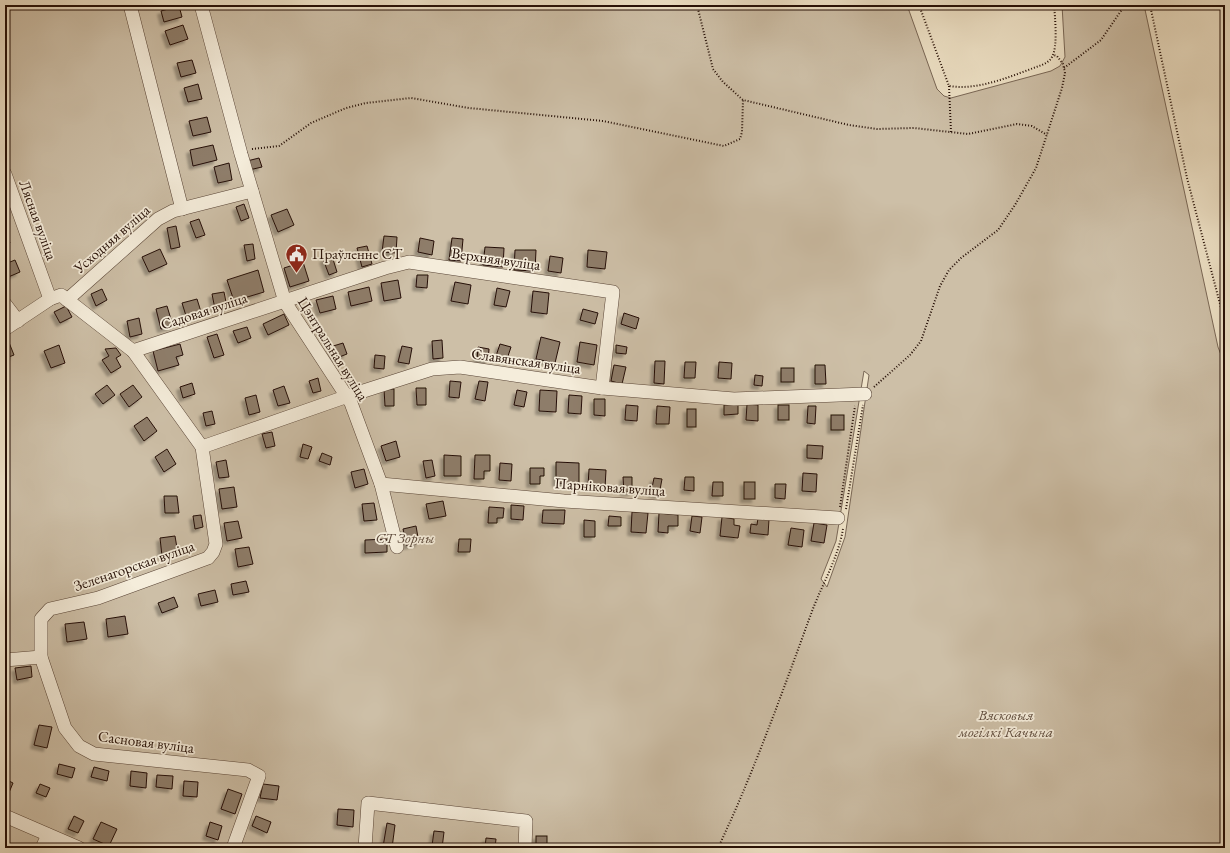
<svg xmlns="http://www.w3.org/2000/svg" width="1230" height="853" font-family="'EB Garamond',serif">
	<defs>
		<filter id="shadow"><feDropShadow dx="-3.5" dy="3.5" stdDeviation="1" flood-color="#0004"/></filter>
	</defs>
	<rect width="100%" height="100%" fill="#efe3c8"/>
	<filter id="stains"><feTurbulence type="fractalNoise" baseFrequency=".005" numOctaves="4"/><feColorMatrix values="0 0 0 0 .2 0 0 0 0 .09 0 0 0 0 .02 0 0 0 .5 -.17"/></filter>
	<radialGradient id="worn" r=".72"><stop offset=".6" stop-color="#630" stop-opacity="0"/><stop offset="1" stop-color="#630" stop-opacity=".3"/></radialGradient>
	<!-- green -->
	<path fill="#cdbfa7" stroke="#796756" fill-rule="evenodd" d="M5,5H907L937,89L944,96L951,98L1051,71L1060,66L1065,57L1062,5H1144L1218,347L1225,365V848H5ZM864,371L869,375L845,537L827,587L821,579L836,541Z"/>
	<!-- building -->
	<g fill="#8e7d6b" stroke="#250f06" filter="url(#shadow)">
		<path d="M179,6L182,17L164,22L161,11Z"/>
		<path d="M183,25L188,39L170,45L165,31Z"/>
		<path d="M192,60L196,73L181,77L177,63Z"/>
		<path d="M198,84L202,99L188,102L184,88Z"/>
		<path d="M207,117L211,132L193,136L189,121Z"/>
		<path d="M213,145L217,160L193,166L190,150Z"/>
		<path d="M259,158L262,167L249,170L247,161Z"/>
		<path d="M229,163L232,180L218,183L214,167Z"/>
		<path d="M244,204L249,218L241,221L236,207Z"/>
		<path d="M287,209L294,225L278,232L271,215Z"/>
		<path d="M199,219L205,235L196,238L190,222Z"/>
		<path d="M176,226L180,247L171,249L167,228Z"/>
		<path d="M5,233L10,243L5,245Z"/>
		<path d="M384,236L397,237L396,253L382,252Z"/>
		<path d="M420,238L434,241L432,255L418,252Z"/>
		<path d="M452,238L463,239L461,261L449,260Z"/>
		<path d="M253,244L255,259L247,261L244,245Z"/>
		<path d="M367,246L372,264L362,267L357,248Z"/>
		<path d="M485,247L504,248L503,267L483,265Z"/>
		<path d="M160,249L167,264L149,272L142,257Z"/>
		<path d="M515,250H536L535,271L514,270Z"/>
		<path d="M588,250L607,252L605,269L587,267Z"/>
		<path d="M332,256L337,272L329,275L323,259Z"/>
		<path d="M550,256L563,258L561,273L548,271Z"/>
		<path d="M15,260L20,272L6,278L5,264Z"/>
		<path d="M303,262L309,281L290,287L284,268Z"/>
		<path d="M258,270L264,292L234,301L227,280Z"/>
		<path d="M417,275H428L427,288L416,287Z"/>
		<path d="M398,280L401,298L384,301L381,283Z"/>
		<path d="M455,282L471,285L468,304L451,301Z"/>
		<path d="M369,287L372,301L351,306L348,292Z"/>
		<path d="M497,288L510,291L506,307L494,305Z"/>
		<path d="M102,289L107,300L96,306L91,294Z"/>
		<path d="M533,291L549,293L547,314L531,312Z"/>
		<path d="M224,292L227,307L215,309L212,294Z"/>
		<path d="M333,296L336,309L320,313L316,300Z"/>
		<path d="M197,299L202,315L187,319L182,303Z"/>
		<path d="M66,306L72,317L60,323L54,312Z"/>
		<path d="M167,306L173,326L161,329L156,309Z"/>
		<path d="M583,309L598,313L595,324L580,320Z"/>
		<path d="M624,313L639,318L636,329L621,324Z"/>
		<path d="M284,314L289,325L268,335L263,324Z"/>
		<path d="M139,318L142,334L130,337L127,321Z"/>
		<path d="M247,327L251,338L238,343L233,331Z"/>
		<path d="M217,334L224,355L214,358L207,337Z"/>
		<path d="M541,337L560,342L555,363L536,359Z"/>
		<path d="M8,340L14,355L6,358L5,341Z"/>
		<path d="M442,340L443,358L433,359L432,341Z"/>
		<path d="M580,342L597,345L594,365L577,362Z"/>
		<path d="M343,343L347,354L334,359L330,347Z"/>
		<path d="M180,344L183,355L176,357L179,365L158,371L153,351Z"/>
		<path d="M500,344L511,347L507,359L496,356Z"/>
		<path d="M59,345L65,363L51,368L44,351Z"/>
		<path d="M616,345L627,347L626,354L616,353Z"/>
		<path d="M402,346L412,348L409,364L398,362Z"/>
		<path d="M478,347L489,349L488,361L477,360Z"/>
		<path d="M116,348L121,355L116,358L121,367L111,373L102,360L109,356L105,349Z"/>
		<path d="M375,355L385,356L384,369L374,368Z"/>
		<path d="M655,361H665L664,384L654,383Z"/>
		<path d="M685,362H696L695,378H684Z"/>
		<path d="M719,362L732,363L731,379L718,378Z"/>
		<path d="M614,365L626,367L622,384L611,381Z"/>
		<path d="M815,365H825L826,384H815Z"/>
		<rect x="781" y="368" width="13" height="14"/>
		<path d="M755,375L763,376L762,386L754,385Z"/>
		<path d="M318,378L321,391L313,393L309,381Z"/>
		<path d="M450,381L461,382L459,398L449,397Z"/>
		<path d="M479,381L488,382L485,401L475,399Z"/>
		<path d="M192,383L195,394L183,398L180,387Z"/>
		<path d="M107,385L115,395L103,404L95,394Z"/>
		<path d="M133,385L142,397L129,407L120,394Z"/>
		<path d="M284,386L290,403L278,406L273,390Z"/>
		<path d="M416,388H426V405H417Z"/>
		<path d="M384,389H394V406H385Z"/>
		<path d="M517,390L527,392L524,407L514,405Z"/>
		<path d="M540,390L557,391L556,412L539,411Z"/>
		<path d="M256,395L260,412L249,415L245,398Z"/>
		<path d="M569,395L582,396L581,414L568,413Z"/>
		<path d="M594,399H605V416L594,415Z"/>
		<path d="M738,404V414L724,415V405Z"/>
		<path d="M747,404L758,405V421L746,420Z"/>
		<path d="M626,405L638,406L637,421L625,420Z"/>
		<rect x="778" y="405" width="11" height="15"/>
		<path d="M657,406L670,407L669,424H656Z"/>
		<path d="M808,406H816L815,424L807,423Z"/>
		<rect x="687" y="409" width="9" height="18"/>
		<path d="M212,411L215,424L206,426L203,413Z"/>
		<rect x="831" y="415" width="13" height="15"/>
		<path d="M147,417L157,431L144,441L134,426Z"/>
		<path d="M272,432L275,446L266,448L262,434Z"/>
		<path d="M396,441L400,457L386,461L381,446Z"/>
		<path d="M303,444L312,447L308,459L300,457Z"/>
		<path d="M807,445L823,446L822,459L807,458Z"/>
		<path d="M167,449L176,464L164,472L155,457Z"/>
		<path d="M322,453L332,457L330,465L319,461Z"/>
		<path d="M444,455L461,456V476H444Z"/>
		<path d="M475,455H490V471H484V479H474Z"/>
		<path d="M226,460L229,477L219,478L216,462Z"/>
		<path d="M432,460L435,476L426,478L423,461Z"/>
		<path d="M556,462L579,463V484L556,483Z"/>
		<path d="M500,463L512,464L511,481L499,480Z"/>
		<path d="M530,468H544V476H540V484H530Z"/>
		<path d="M364,469L368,484L355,488L351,472Z"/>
		<path d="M589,469L606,470L605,488L588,486Z"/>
		<path d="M803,473L817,474L816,492L802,491Z"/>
		<path d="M623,477H632V492H624Z"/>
		<path d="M685,477H694V491L684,490Z"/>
		<path d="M654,478L662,479L659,495L651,493Z"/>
		<path d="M713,482H723V496H712Z"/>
		<rect x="744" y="482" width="11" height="17"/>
		<path d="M775,484H786L785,499L775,498Z"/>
		<path d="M234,487L237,507L222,509L219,489Z"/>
		<path d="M164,496H177L179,513H165Z"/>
		<path d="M443,501L446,516L429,519L426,504Z"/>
		<path d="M374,503L377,520L364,521L362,504Z"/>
		<path d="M511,505L524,506L523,520L511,519Z"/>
		<path d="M489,507L504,508L503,518H497V523H488Z"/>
		<path d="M543,510H565L564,524L542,523Z"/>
		<path d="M632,512L648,513L646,533L631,532Z"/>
		<path d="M659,513L678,515V526H668V533L658,532Z"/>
		<path d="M201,515L203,527L195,529L193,516Z"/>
		<path d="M609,516L621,517V526H608Z"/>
		<path d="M692,516L702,517L700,533L690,531Z"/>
		<path d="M722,517L734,519V525L740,526L738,538L720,536Z"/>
		<path d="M758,518L769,519L768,535L750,533L751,524L757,525Z"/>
		<path d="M584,520L595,521V537H584Z"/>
		<path d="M238,521L242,538L227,541L224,523Z"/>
		<path d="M814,523L827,525L824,543L811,541Z"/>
		<path d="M416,526L419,543L407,546L403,529Z"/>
		<path d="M791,528L804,530L802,547L788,545Z"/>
		<path d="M175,536L178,554L162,556L160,538Z"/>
		<path d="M387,539V552L365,553V540Z"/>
		<path d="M459,539H471L470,552H458Z"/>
		<path d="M249,547L253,564L238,567L235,549Z"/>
		<path d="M246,581L249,592L233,595L231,584Z"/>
		<path d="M215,590L218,602L201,606L198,594Z"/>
		<path d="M174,597L178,607L162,613L158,603Z"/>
		<path d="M125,616L128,634L108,637L106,619Z"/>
		<path d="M84,622L87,639L67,642L65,624Z"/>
		<path d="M31,666L32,677L17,680L15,668Z"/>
		<path d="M39,725L52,727L47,748L34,745Z"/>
		<path d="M59,764L75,768L72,778L57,774Z"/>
		<path d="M94,767L109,771L107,781L91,777Z"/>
		<path d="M131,771L147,773L146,788L130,786Z"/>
		<path d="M157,775L173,776L172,789L156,787Z"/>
		<path d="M5,779L13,783L5,802Z"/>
		<path d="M184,781L198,782L197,797L183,796Z"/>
		<path d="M40,784L50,788L46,797L36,793Z"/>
		<path d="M263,784L279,786L277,800L260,798Z"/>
		<path d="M228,789L242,794L235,814L221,809Z"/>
		<path d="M338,809L354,810L353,827L337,825Z"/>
		<path d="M74,816L84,821L78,833L68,829Z"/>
		<path d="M256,816L271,822L267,833L252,826Z"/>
		<path d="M101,822L117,829L109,846L93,839Z"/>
		<path d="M210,822L222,826L218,840L206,836Z"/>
		<path d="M387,823L395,825L392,848L383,847Z"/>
		<path d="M434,831L444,832L442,848L432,846Z"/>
		<rect x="536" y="836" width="11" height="12"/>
		<path d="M486,838L496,839L495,848H485Z"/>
	</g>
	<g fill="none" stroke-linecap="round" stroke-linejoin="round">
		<defs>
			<g id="minor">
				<path d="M130,5L182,209"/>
				<path d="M201,5L241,154L285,302L351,403L381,484L397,547"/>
				<path d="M5,174L50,299"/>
				<path d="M67,300L158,219L173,211L252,191"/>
				<path d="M5,304L18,321"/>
				<path d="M5,329L50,299L61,295L133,351L202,447L216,544L213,552L208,558L98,598L50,609L41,619V657L65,728L79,746L94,754L248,770L259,776L233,848"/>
				<path d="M133,351L385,268L409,262L613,292L602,388"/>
				<path d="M202,447L348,396L432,369L460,367L602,388L734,399L865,394"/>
				<path d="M381,484L564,501L838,518"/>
				<path d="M5,660L41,657"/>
				<path d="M5,816L79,848"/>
				<path d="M42,848L48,835"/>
				<path d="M365,848L368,803L526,821L525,848"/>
			</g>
		</defs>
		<!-- minor casing -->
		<use href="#minor" stroke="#584436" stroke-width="14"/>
		<!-- path -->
		<g stroke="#250f06" stroke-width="2" stroke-dasharray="1 2" stroke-linecap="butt">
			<path d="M697,5L713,69L723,82L743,100L849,125L877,129L914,128L968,134L1017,124L1032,126L1047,135"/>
			<path d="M919,5L949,86C980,91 1013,75 1042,65C1046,63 1050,61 1052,57C1058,47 1055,17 1054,5"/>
			<path d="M1150,5L1187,178L1225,323"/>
			<path d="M1064,68L1101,40L1125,5"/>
			<path d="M949,86L951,132"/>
			<path d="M252,149L279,146L311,123L346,108L366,103L411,98L469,108L603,121L724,146L740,139L742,132L743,100"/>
			<path d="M874,387L910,355L921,341L940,286L949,270L961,258L998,230L1015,205L1036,168L1062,88L1065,73L1063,64L1057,56L1053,55"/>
			<path d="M840,507L855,406"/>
			<path d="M846,509L863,405"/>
			<path d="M718,848C754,772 782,693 811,614C821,586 838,559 843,529"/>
		</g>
		<!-- minor -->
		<use href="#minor" stroke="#f5eddb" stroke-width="13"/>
	</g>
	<!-- icons -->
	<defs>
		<symbol id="civic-pin" viewBox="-11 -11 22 30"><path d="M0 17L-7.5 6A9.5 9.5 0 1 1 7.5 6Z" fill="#8f2418" stroke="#f5eddb"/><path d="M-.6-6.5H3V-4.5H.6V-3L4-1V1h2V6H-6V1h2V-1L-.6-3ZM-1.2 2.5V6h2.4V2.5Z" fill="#fff"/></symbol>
	</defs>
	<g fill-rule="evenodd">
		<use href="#civic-pin" x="284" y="242" width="25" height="34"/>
	</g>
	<g text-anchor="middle" stroke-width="3.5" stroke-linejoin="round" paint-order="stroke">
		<!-- street labels -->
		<g font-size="15" fill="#250f06" stroke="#f5eddb">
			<text transform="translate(38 220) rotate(70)" y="5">Лясная вуліца</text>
			<text transform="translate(112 239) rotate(-41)" y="5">Усходняя вуліца</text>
			<text transform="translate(496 259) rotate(8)" y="5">Верхняя вуліца</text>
			<text transform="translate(204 311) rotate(-18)" y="5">Садовая вуліца</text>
			<text transform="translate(333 349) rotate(58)" y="5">Цэнтральная вуліца</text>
			<text transform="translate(526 361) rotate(8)" y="5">Славянская вуліца</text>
			<text transform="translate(610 487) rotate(4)" y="5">Парніковая вуліца</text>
			<text transform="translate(134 566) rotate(-19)" y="5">Зеленагорская вуліца</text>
			<text transform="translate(146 742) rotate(7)" y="5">Сасновая вуліца</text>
		</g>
		<!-- poi labels -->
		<g font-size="15" fill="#250f06" stroke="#f5eddb" text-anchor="start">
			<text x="312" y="259">Праўленне СТ</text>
		</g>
		<!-- park labels -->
		<g font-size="15" font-style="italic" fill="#604d3e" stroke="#f5eddb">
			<text x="405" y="543">СТ Зорны</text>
			<text x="1006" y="720">Вясковыя<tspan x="1006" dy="17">могілкі Качына</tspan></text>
		</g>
	</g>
	<!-- margin -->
	<rect width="1230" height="853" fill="none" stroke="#efe3c8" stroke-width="20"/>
	<rect x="6" y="6" width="1218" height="841" fill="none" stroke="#250f06" stroke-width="2"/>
	<rect x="10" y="10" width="1210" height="833" fill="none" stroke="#250f06"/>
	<rect width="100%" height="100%" filter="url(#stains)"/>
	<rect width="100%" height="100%" fill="url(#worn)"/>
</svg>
